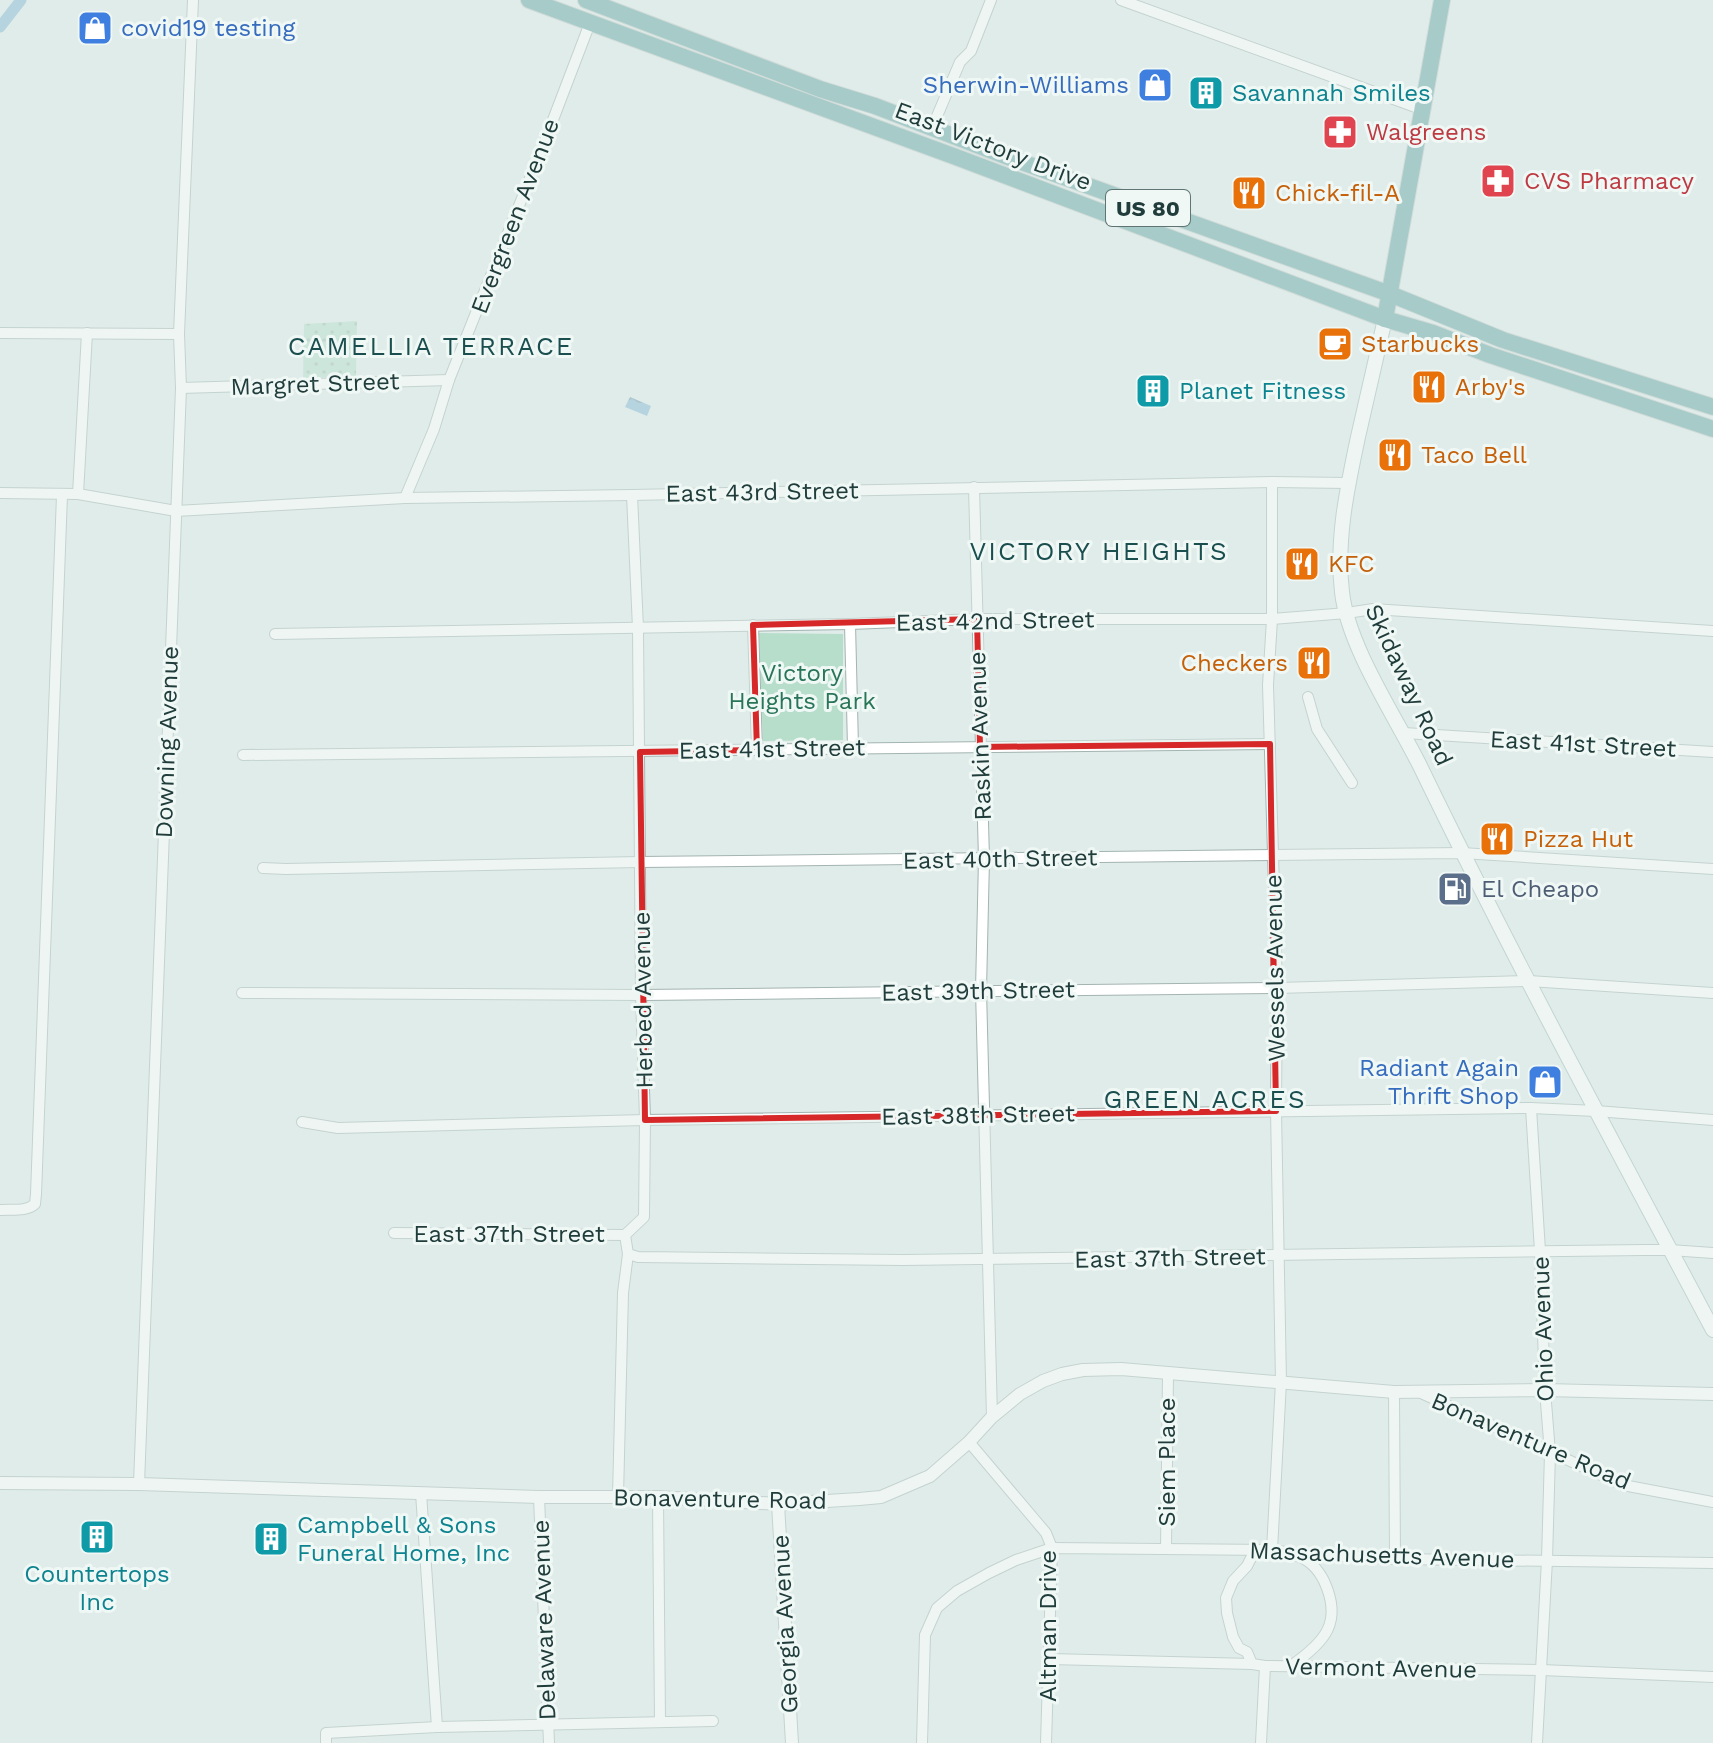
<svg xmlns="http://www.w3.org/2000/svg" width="1713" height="1743" font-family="'Work Sans',sans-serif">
	<defs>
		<pattern id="garden-dots" width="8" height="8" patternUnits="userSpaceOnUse" patternTransform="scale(2)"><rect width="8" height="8" fill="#b7decb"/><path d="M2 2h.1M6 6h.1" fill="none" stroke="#9dbfaf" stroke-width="1.8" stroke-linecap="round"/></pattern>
		<pattern id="water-ripples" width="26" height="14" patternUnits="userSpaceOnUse" patternTransform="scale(2)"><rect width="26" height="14" fill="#84b5d4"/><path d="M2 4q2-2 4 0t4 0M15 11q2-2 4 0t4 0" fill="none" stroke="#6c94ad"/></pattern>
	</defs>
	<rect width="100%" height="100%" fill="#e0ece9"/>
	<!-- green -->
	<path fill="#b7decb" d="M759,633L843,634V740L763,741Z"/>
	<!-- garden -->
	<path fill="url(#garden-dots)" d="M357,321L356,376L303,378L304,324Z"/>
	<!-- water -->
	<path fill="url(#water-ripples)" d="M630,397L651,406L647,416L625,407Z"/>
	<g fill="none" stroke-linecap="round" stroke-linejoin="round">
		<!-- canal -->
		<path stroke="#84b5d4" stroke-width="11" d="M0,27L21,0"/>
		<defs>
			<g id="minor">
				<path d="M1121,0L1421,109"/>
				<path d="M932,128L960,62L971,51L991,0"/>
				<path d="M0,333L179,334"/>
				<path d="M181,388L449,380"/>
				<path d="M974,487L984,859L981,990L992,1417"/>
				<path d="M0,493L78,494L176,511L405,498L632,495L1272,482L1348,483"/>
				<path d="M78,494L87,333"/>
				<path d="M405,498L434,429L449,380L543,146L590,23"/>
				<path d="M850,624L853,747"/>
				<path d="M753,625L757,750"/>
				<path d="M275,634L850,624L977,619H1272L1347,613L1373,609L1713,631"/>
				<path d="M1308,697L1317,729L1352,783"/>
				<path d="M1404,733L1713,752"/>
				<path d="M243,755L1270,744"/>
				<path d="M263,868L286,869L640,862L1462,853L1713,869"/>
				<path d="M242,993L641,995L1277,988L1529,981L1713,993"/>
				<path d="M1531,1108L1540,1251L1545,1390L1550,1453L1547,1560L1537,1743"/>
				<path d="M302,1122L338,1128L645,1120L1531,1108L1596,1111L1713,1120"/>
				<path d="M0,1210C12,1209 26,1212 35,1204L36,1194L62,495"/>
				<path d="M394,1233L625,1235"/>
				<path d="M628,1254L638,1257L903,1260L1644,1250H1670L1713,1253"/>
				<path d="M1394,1392L1395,1559"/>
				<path d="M1421,1393L1623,1485L1713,1502"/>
				<path d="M969,1442L1046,1533L1052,1548L1046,1743"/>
				<path d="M139,1484L181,388L179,334L193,0"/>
				<path d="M421,1493L437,1727"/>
				<path d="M618,1496L623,1293L628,1254L625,1235L644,1217L645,1120L641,995L638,628L632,495"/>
				<path d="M539,1497L549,1743"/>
				<path d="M658,1497L660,1721"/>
				<path d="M1166,1549L1168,1374"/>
				<path d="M1272,1550L1281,1382L1276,1111L1277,988L1268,685L1272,619V482"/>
				<path d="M1050,1659L1252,1664L1265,1666L1541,1670L1713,1677"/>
				<path d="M1252,1664L1247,1652L1239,1648L1233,1637L1227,1613L1226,1598L1233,1581L1247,1566L1255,1550"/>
				<path d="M1292,1665C1325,1642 1343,1622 1324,1581C1318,1569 1310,1560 1297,1556"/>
				<path d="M326,1743V1733L437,1727L713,1721"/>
				<path d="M922,1743L925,1635L937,1608L957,1591L989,1573L1016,1560L1052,1548L1272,1550L1292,1553L1395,1559L1713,1563"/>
				<path d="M1261,1743L1265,1666"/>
			</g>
			<g id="tertiary">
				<path d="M0,1483L139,1484L539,1497H658L778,1504L859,1499L881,1497L930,1476L969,1442L992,1417L1020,1394L1043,1381L1062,1374L1083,1370L1121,1369L1394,1392L1545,1390L1713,1394"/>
				<path d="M778,1504L792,1743"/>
			</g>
			<path id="secondary" d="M1385,319C1376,359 1367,398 1358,437C1347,489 1336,539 1342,592C1348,647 1396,717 1421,768C1513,958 1614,1144 1713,1330"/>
			<g id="primary">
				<path d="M529,0L956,157L1385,319L1433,333L1490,355L1713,429"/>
				<path d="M586,0L820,89L875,106L1016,160L1390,294L1503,340L1713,407"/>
				<path d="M1385,319L1442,0"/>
			</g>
		</defs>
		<!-- minor casing -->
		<use href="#minor" stroke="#a3b4b1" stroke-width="12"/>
		<!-- tertiary casing -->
		<use href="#tertiary" stroke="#a3b4b1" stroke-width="14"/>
		<!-- secondary casing -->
		<use href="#secondary" stroke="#9eb8b4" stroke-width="16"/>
		<!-- primary casing -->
		<use href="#primary" stroke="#c1c9c8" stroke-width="18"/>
		<!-- minor -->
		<use href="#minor" stroke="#fff" stroke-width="10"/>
		<!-- tertiary -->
		<use href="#tertiary" stroke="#fff" stroke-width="12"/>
		<!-- secondary -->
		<use href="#secondary" stroke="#fff" stroke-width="14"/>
		<!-- primary -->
		<use href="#primary" stroke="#62a3a2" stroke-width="16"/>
	</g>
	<!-- marked area -->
	<path d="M0 0H1713V1743H0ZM977,619L980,747L1270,744L1276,1111L645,1120L640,752L757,750L753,625Z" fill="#e0ece9" fill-opacity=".55" fill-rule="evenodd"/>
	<path fill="none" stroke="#d62828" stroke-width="6" stroke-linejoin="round" d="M977,619L980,747L1270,744L1276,1111L645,1120L640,752L757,750L753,625Z"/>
	<!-- icons -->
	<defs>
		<symbol id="shop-square" viewBox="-11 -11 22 22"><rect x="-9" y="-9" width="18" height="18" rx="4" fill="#3f7fe0" stroke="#f0f8f6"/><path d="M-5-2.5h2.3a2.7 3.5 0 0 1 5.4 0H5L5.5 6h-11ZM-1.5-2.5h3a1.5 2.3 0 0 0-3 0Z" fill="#fff"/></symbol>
		<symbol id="building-square" viewBox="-11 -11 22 22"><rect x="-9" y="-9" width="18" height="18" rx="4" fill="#0f9aa8" stroke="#f0f8f6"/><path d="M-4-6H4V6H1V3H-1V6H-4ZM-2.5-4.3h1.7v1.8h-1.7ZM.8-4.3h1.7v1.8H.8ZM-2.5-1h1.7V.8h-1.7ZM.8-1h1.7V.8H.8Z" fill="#fff"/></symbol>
		<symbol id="pharmacy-square" viewBox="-11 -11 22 22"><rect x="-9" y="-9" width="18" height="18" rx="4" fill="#e0444e" stroke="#f0f8f6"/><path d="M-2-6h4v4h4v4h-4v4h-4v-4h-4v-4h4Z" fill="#fff"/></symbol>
		<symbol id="restaurant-square" viewBox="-11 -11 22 22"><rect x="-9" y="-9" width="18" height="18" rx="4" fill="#e8710a" stroke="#f0f8f6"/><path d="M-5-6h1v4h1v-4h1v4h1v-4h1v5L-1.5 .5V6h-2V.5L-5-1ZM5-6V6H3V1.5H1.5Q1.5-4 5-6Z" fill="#fff"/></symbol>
		<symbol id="cafe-square" viewBox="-11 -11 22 22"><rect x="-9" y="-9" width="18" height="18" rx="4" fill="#e8710a" stroke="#f0f8f6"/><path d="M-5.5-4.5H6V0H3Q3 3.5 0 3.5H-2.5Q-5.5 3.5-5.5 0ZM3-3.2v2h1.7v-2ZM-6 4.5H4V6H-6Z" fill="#fff"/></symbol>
		<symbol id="fuel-square" viewBox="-11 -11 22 22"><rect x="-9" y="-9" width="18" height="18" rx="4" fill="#5c6f8a" stroke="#f0f8f6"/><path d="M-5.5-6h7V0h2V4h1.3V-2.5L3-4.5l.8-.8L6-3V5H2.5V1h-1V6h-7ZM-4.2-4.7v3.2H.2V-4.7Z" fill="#fff"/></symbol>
	</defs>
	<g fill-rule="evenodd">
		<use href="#shop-square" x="75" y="8" width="40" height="40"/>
		<use href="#shop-square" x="1135" y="65" width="40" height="40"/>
		<use href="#building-square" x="1186" y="73" width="40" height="40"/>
		<use href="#pharmacy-square" x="1320" y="112" width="40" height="40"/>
		<use href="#pharmacy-square" x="1478" y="161" width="40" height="40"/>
		<use href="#restaurant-square" x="1229" y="173" width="40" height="40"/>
		<use href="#cafe-square" x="1315" y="324" width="40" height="40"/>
		<use href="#restaurant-square" x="1409" y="367" width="40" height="40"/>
		<use href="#building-square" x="1133" y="371" width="40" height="40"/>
		<use href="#restaurant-square" x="1375" y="435" width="40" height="40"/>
		<use href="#restaurant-square" x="1282" y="544" width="40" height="40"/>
		<use href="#restaurant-square" x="1294" y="643" width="40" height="40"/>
		<use href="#restaurant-square" x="1477" y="819" width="40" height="40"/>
		<use href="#fuel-square" x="1435" y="869" width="40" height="40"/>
		<use href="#shop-square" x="1525" y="1062" width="40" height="40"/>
		<use href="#building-square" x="77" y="1517" width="40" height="40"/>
		<use href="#building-square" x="251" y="1519" width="40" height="40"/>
	</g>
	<g text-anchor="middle" stroke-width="6" stroke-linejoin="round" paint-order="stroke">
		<!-- shield labels -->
		<rect fill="#f0f8f6" stroke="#5e7573" stroke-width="2" x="1106" y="190" width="84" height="36" rx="6"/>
		<g font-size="22" font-weight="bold" fill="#203d3b">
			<text x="1148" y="216">US 80</text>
		</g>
		<!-- shop labels -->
		<g font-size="24" fill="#366cbe" stroke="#f0f8f6" text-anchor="end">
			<text x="121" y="36" text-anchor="start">covid19 testing</text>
			<text x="1129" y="93">Sherwin-Williams</text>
			<text x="1519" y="1076">Radiant Again<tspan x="1519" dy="28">Thrift Shop</tspan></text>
		</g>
		<!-- culture labels -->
		<g font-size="24" fill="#0d838f" stroke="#f0f8f6" text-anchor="start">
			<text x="1232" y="101">Savannah Smiles</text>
			<text x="1179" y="399">Planet Fitness</text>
			<text x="297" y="1533">Campbell &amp; Sons<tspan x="297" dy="28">Funeral Home, Inc</tspan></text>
			<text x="97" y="1582" text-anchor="middle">Countertops<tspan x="97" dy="28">Inc</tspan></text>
		</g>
		<!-- health labels -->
		<g font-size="24" fill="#be3a42" stroke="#f0f8f6" text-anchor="start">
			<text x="1366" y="140">Walgreens</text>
			<text x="1524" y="189">CVS Pharmacy</text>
		</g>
		<!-- street labels -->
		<g font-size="24" fill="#203d3b" stroke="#f0f8f6">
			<text transform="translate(993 146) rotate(21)" y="8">East Victory Drive</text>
			<text transform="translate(515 216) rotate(-69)" y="8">Evergreen Avenue</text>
			<text transform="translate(315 384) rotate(-2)" y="8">Margret Street</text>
			<text transform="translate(762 492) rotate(-1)" y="8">East 43rd Street</text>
			<text transform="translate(995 621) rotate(-1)" y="8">East 42nd Street</text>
			<text transform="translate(1409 685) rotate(65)" y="8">Skidaway Road</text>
			<text transform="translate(980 736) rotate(-92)" y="8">Raskin Avenue</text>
			<text transform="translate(167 742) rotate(-88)" y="8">Downing Avenue</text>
			<text transform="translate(1583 744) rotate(3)" y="8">East 41st Street</text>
			<text transform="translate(772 749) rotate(-1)" y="8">East 41st Street</text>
			<text transform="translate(1000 859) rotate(-1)" y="8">East 40th Street</text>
			<text transform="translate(1275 968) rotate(-91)" y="8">Wessels Avenue</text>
			<text transform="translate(978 991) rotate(-1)" y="8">East 39th Street</text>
			<text transform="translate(643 1000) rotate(-91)" y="8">Herbed Avenue</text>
			<text transform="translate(978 1115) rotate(-1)" y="8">East 38th Street</text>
			<text x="509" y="1242">East 37th Street</text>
			<text transform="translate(1170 1258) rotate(-1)" y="8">East 37th Street</text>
			<text transform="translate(1543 1329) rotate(-92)" y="8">Ohio Avenue</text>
			<text transform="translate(1531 1441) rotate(23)" y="8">Bonaventure Road</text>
			<text transform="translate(1167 1462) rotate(-90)" y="8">Siem Place</text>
			<text transform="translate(720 1499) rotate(1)" y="8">Bonaventure Road</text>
			<text transform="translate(1382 1555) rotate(2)" y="8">Massachusetts Avenue</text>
			<text transform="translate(544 1620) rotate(-92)" y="8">Delaware Avenue</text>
			<text transform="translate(785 1624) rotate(-93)" y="8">Georgia Avenue</text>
			<text transform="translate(1048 1626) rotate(-90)" y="8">Altman Drive</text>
			<text transform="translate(1381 1668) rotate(1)" y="8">Vermont Avenue</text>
		</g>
		<!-- food labels -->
		<g font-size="24" fill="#c56008" stroke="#f0f8f6" text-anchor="start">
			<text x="1275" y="201">Chick-fil-A</text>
			<text x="1361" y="352">Starbucks</text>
			<text x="1455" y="395">Arby's</text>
			<text x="1421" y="463">Taco Bell</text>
			<text x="1328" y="572">KFC</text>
			<text x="1288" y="671" text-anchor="end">Checkers</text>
			<text x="1523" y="847">Pizza Hut</text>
		</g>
		<!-- park labels -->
		<g font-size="24" fill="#287558" stroke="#f0f8f6">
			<text x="802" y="681">Victory<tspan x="802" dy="28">Heights Park</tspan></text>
		</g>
		<!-- service labels -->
		<g font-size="24" fill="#4e5e75" stroke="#f0f8f6" text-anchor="start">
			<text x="1481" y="897">El Cheapo</text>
		</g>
		<!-- neighbourhood labels -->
		<g font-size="26" letter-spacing="2" fill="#1b4f4f" stroke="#f0f8f6">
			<text x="431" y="355">CAMELLIA TERRACE</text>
			<text x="1099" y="560">VICTORY HEIGHTS</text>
			<text x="1205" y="1108">GREEN ACRES</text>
		</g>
	</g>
</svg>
